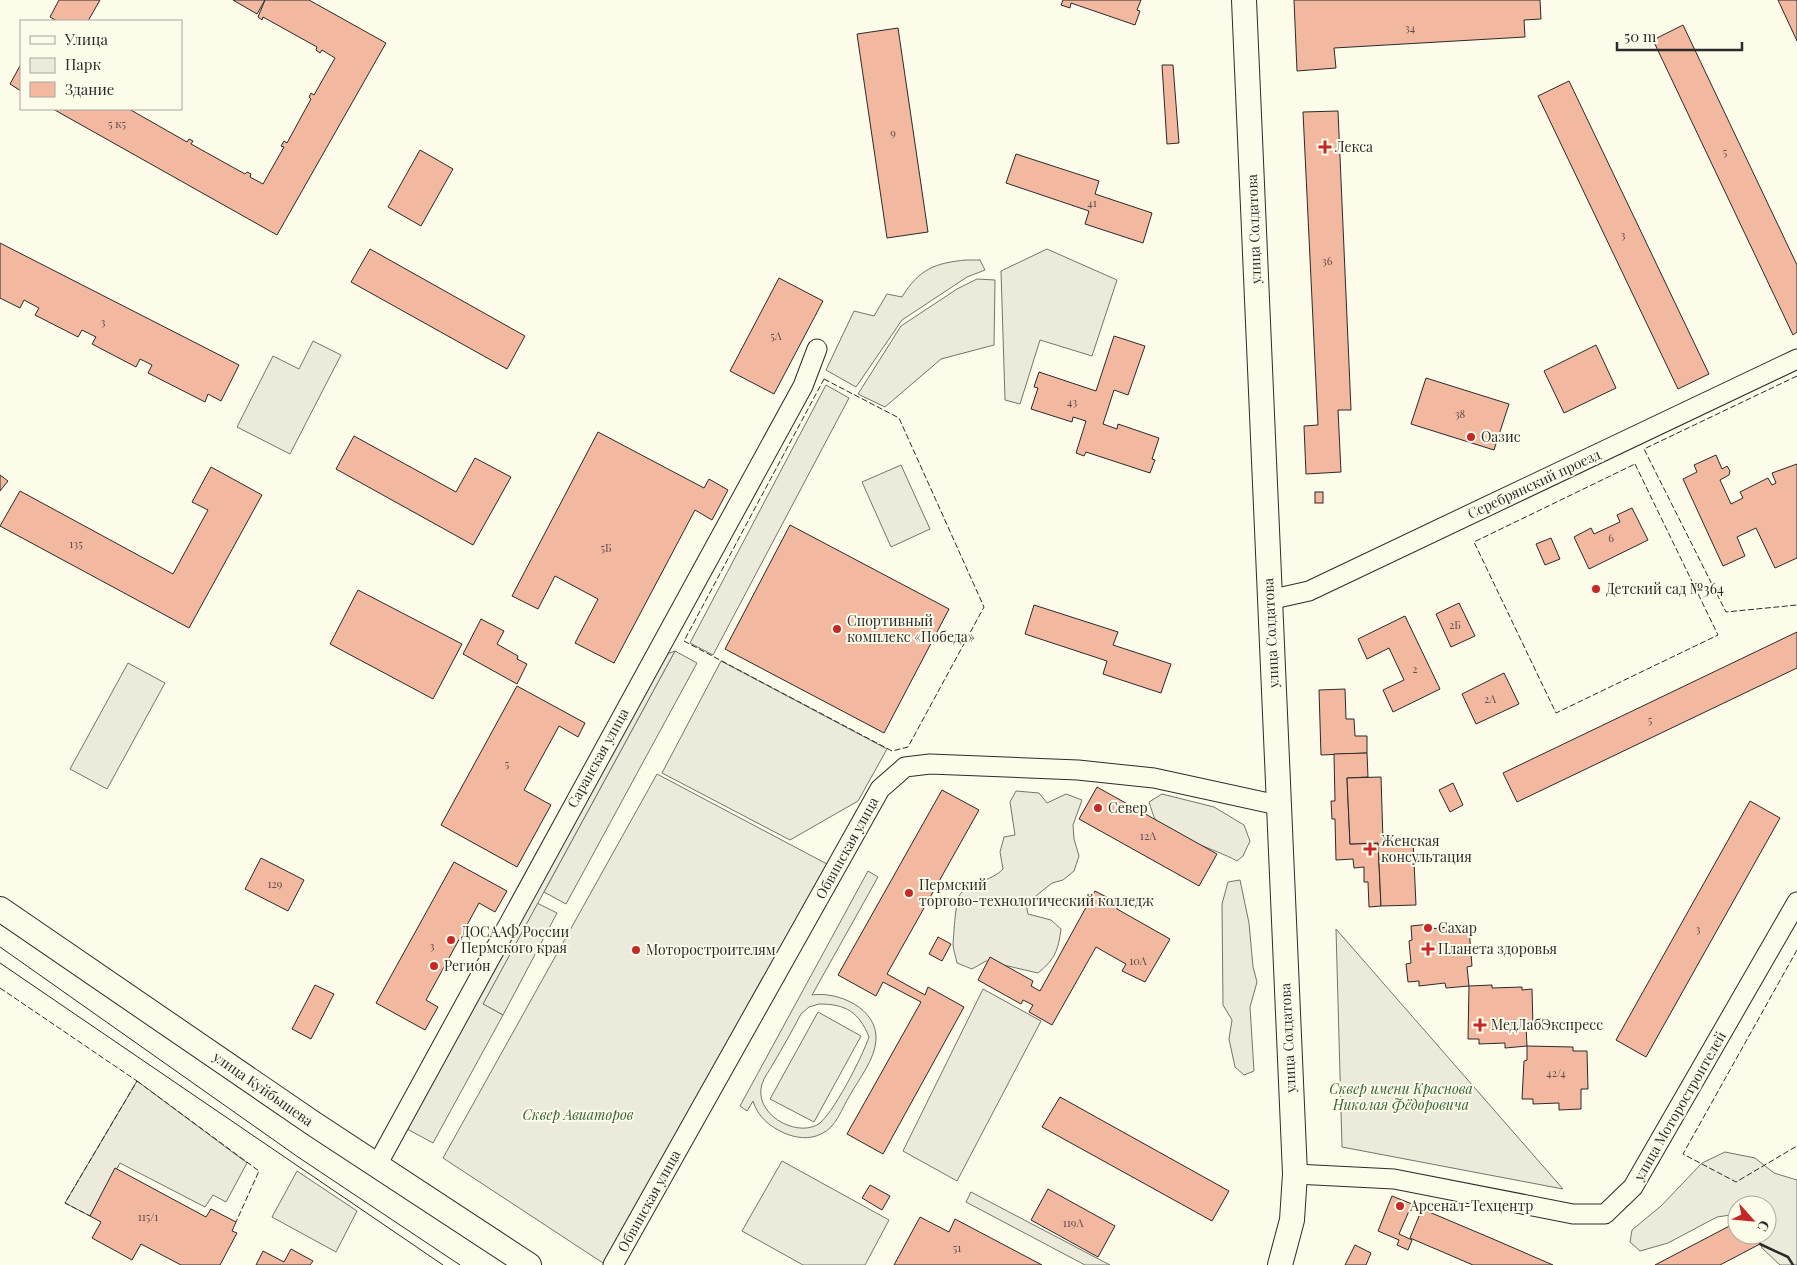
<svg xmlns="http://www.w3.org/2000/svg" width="1797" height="1265" font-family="'Playfair Display',serif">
	<rect width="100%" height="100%" fill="#fdfbea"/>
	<!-- green -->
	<g fill="#ecebdb" stroke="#74746e" fill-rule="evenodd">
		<path d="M1047,249L1117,280L1092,356L1040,340L1020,404L1005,400L1001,271Z"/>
		<path d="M966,260H980L985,270L967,277L902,320L856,387L826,370L854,311L874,316L887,294L902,297C919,269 935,263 966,260Z"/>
		<path d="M977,279L995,280L994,345L941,359L885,407L858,394L901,326L957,289Z"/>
		<path d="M901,465L930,529L891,547L862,482Z"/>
		<path d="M675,651L697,663L566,904L544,892Z"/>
		<path d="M657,774L827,864L606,1265L443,1158Z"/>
		<path d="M1016,791L1039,793L1047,803L1066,794L1082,800L1073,825L1074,839L1079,856L1074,871L1063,880L1052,883L1026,904L1028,914L1051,920L1061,929C1058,951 1055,959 1038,973L986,961L972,969L957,963C956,957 953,950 953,944C954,934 955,897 962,892C974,882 993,880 1003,869L1000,852L1004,837L1015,835L1010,802Z"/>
		<path d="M1162,794L1214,807L1244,825L1250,841L1243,856L1237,861C1214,848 1174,839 1156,820C1153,817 1151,807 1149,802Z"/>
		<path d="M868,871L878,877L812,995C837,991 878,1008 876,1040C875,1059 859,1079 850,1095C842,1108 836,1128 821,1134C809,1140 796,1138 784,1133C769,1126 758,1117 753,1101L747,1111L740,1106ZM819,1004C846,1004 859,1012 869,1037C863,1055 832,1117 817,1125C794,1137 753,1113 762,1084C764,1077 770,1070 773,1064C783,1047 792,1031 801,1014L809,1007Z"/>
		<path d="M1240,880L1249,923L1253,967L1257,982L1250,1007L1254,1071L1244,1075L1235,1067L1229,1039L1232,1020L1223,1005L1222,904L1228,882Z"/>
		<path d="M537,903L557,913L503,1015L483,1004Z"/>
		<path d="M1336,929L1563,1189L1342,1147Z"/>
		<path d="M818,1012L861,1036L814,1122L770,1099Z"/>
		<path d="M1725,1152L1755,1158L1774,1173L1797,1180V1265H1780L1762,1248L1758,1235H1767V1205H1737V1214L1717,1217L1668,1243L1640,1251L1630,1242L1632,1230L1661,1206L1702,1163Z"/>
	</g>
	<!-- parking -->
	<g fill="#eceadb" stroke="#74746e">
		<path d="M313,341L341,355L290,454L237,427L273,356L299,369Z"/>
		<path d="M826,385L849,398L713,655L690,643Z"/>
		<path d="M675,651L483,1004L503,1015L433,1143L398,1124L658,657Z"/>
		<path d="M721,661L887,749L858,801L790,840L662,773Z"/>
		<path d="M128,663L165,683L107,789L70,769Z"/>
		<path d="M983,989L1041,1021L957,1181L903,1151Z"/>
		<path d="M137,1081L247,1163L226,1202L213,1195L205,1207L120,1163L90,1216L65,1203Z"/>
		<path d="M782,1161L889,1220L865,1265H803L742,1231Z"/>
		<path d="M297,1171L357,1211L336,1252L272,1217Z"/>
		<path d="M971,1192L1110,1265H1085L966,1202Z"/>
	</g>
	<!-- building -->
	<g fill="#f2b8a0" stroke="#2b2b2b">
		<path d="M59,0H100L88,21H57L50,17Z"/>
		<path d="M233,0H265L257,14Z"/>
		<path d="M265,0H309L386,43L277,235L53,109H129L187,142L189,139L193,141L191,144L245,174L247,172L251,174L250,177L263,184L284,147L281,146L284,141L287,143L311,99L309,97L311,93L314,95L335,58L322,50L320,53L316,50L317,47L263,17L262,20L258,17Z"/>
		<path d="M1063,0H1141L1137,10L1140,11L1135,25L1071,3L1070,8L1061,5Z"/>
		<path d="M1294,0H1540L1541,19L1524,20L1525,37L1334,48L1336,68L1297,71Z"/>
		<path d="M1778,0H1797V41Z"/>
		<path d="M1683,25L1797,265V332L1793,335L1653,40Z"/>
		<path d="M898,28L928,232L887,238L857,34Z"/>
		<path d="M21,64V91L10,84Z"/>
		<path d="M1162,65H1173L1179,143L1167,144Z"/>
		<path d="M1569,81L1709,374L1678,389L1538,96Z"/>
		<path d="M1338,111L1351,410H1338L1341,472L1306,474L1304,426L1318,425L1303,112Z"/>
		<path d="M420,150L453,169L421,226L388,207Z"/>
		<path d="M1016,154L1099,181L1095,194L1152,213L1143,243L1085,224L1089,211L1006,183Z"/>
		<path d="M0,243L239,365L221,401L208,394L205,402L148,373L152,365L140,359L136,367L92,344L96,337L82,330L78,337L35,315L39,308L24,300L20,308L0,298Z"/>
		<path d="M370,249L525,336L507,369L351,282Z"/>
		<path d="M779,278L823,301L774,394L730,371Z"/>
		<path d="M1114,336L1145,346L1128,395L1114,390L1103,424L1117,429L1118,424L1159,438L1152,459L1155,460L1150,473L1086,452L1084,456L1076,453L1086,421L1073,417L1072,422L1031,409L1038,388L1034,387L1039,372L1096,391Z"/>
		<path d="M1596,345L1616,388L1564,413L1544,371Z"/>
		<path d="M1426,378L1509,404L1494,450L1411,424Z"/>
		<path d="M598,432L704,488L709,479L728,490L712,520L695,510L614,663L575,643L598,599L555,576L538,609L512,596Z"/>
		<path d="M354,436L456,492L475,458L511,477L473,545L336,469Z"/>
		<path d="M1716,455L1722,469L1727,466L1730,471L1729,475L1720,480L1731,504L1743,498L1740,492L1768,478L1772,485L1776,483L1772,473L1797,464V558L1775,568L1756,528L1737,537L1745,556L1723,566L1683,479L1697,472L1694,465Z"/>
		<path d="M211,467L262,495L189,628L0,526L20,491L173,574L208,510L192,502Z"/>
		<path d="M0,475L8,481L0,491Z"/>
		<rect x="1315" y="492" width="8" height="11"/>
		<path d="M1632,508L1648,540L1589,569L1574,537L1591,528L1594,534L1620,522L1617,515Z"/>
		<path d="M790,525L949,609L884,733L725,649Z"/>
		<path d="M1551,538L1560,559L1545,565L1536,544Z"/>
		<path d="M358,590L462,644L433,699L330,644Z"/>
		<path d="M1459,603L1475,636L1451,647L1436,614Z"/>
		<path d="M1034,605L1118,632L1113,645L1171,664L1161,693L1103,674L1107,661L1025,634Z"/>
		<path d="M1405,616L1440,689L1393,712L1383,690L1404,680L1389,648L1367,659L1358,639Z"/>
		<path d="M481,619L504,631L497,644L518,656L517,659L527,664L517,684L463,654Z"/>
		<path d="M1797,632V668L1517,802L1503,773Z"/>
		<path d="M1504,673L1519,704L1476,724L1462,694Z"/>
		<path d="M517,686L585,723L578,737L559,726L524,790L551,805L517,867L441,825Z"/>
		<path d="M1345,689L1346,719H1354L1355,736H1367V753L1321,755L1319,690Z"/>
		<path d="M1367,753L1368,777L1347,778L1350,844L1378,843L1381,906L1369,907L1368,882H1364V867L1354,868L1353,859L1336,860L1335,819H1332L1331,801H1335L1334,754Z"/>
		<path d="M1381,777L1383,841L1413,840L1416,905L1381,906L1378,843L1350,844L1347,778Z"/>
		<path d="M1453,783L1463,805L1450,812L1439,790Z"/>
		<path d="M1097,787L1217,854L1199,886L1079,819Z"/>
		<path d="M942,790L979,810L887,974L925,995L928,987L964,1007L883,1154L847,1134L921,1002L883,982L876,996L838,975Z"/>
		<path d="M1750,801L1780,818L1646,1057L1616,1040Z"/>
		<path d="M261,858L304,880L288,911L245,889Z"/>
		<path d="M454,862L507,891L495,912L479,903L426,1000L438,1007L425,1030L376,1003Z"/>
		<path d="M1095,891L1118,903L1117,909L1170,939L1145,982L1122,971L1126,964L1096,947L1052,1025L1029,1012L1033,1005L1023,1000L1021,1004L978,980L990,957L1033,981L1031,986L1040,991Z"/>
		<path d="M1430,924V929L1458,926V929L1469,928L1472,966L1467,967L1469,986L1446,988L1445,983L1419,986V981L1408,982L1406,964L1411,963L1409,941L1412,940L1411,926Z"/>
		<path d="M938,937L951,944L942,961L929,954Z"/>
		<path d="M315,985L334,994L311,1039L292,1029Z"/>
		<path d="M1492,985V988L1522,987V990L1532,989L1533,1027H1526L1527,1046L1505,1048V1043L1479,1044V1039H1468L1469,986Z"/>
		<path d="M1527,1046L1573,1047V1051H1587L1588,1089H1581V1109L1559,1110V1103L1533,1104V1099H1522L1524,1061L1527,1060Z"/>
		<path d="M1060,1097L1229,1191L1212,1221L1042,1127Z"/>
		<path d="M115,1168L206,1217L211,1209L236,1222L232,1231L237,1233L220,1265H181L141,1244L132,1260L92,1238L101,1222L90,1216Z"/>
		<path d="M870,1185L890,1196L882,1210L862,1198Z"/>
		<path d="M1048,1189L1115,1226L1098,1257L1031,1220Z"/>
		<path d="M1392,1196L1412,1204L1399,1234L1412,1240L1408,1250L1397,1245L1399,1240L1378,1231Z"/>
		<path d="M1422,1209L1493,1239L1553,1265H1473L1410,1238Z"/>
		<path d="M920,1217L949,1232L955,1219L1042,1265H894Z"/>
		<path d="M1737,1222V1235H1755L1760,1244L1720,1265H1655Z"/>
		<path d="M1355,1245L1371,1253L1366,1265H1345Z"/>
		<path d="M291,1249L313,1261L310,1265H256L263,1251L284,1262Z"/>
	</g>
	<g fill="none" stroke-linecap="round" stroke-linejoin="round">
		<defs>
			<g id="minor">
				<path d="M1269,600L1309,591L1797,359"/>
				<path d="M377,1165L803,386L817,349"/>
				<path d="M1295,1174L1394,1179L1573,1214H1605L1633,1187L1797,902"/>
				<path d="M613,1265L880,789L905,767L930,764L1078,770L1154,778L1278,805"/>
			</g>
			<g id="major">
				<path d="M1244,0L1295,1174L1292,1220L1280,1265"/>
				<path d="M0,909L314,1124L529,1265"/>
			</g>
		</defs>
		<!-- minor casing -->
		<use href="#minor" stroke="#2b2b2b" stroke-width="21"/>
		<!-- major casing -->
		<use href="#major" stroke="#2b2b2b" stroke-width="26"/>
		<!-- minor -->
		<use href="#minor" stroke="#fdfbea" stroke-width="19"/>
		<!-- major -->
		<use href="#major" stroke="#fdfbea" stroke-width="24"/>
		<!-- tram -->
		<g stroke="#2b2b2b" stroke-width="1">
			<path d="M0,947L298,1157L460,1265"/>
			<path d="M0,963L443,1265"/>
		</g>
		<!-- fence -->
		<g stroke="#2b2b2b" stroke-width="1" stroke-dasharray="6 2.5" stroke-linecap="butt">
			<path d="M1797,376L1644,449L1726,612L1797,605"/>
			<path d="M824,379L899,418L984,607L908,747L892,751L684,641Z"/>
			<path d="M1635,464L1718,635L1556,713L1474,542Z"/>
			<path d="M1797,950L1683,1154L1736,1182L1797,1146"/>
			<path d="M0,988L137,1081L65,1203L90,1216"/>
			<path d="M137,1081L259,1171L236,1222"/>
		</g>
		<!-- wall -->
		<path stroke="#2b2b2b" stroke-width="2.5" d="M1760,1244L1788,1257L1793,1265"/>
	</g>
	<!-- markers -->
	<g fill="#c62828" stroke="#fdfbea" stroke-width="2">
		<path d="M1322.5 139.5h5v5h5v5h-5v5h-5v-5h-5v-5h5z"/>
		<circle cx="1471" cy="437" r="5"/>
		<circle cx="1596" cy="589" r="5"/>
		<circle cx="837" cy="629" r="5"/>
		<circle cx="1098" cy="808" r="5"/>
		<path d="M1367.5 841.5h5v5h5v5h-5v5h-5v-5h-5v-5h5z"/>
		<circle cx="909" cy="893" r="5"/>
		<circle cx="1428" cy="928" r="5"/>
		<circle cx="451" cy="940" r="5"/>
		<path d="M1425.5 941.5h5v5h5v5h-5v5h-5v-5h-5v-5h5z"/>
		<circle cx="636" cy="950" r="5"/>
		<circle cx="434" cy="966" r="5"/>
		<path d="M1477.5 1017.5h5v5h5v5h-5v5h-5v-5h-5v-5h5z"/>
		<circle cx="1400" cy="1206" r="5"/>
	</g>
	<g text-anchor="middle" stroke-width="4" stroke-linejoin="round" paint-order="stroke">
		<!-- number labels -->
		<g font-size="11" fill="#5d4e48">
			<text x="1410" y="32">34</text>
			<text x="117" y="128">5 к5</text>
			<text x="893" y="137">9</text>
			<text x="1725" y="156">5</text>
			<text x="1092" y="207">41</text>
			<text x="1623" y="239">3</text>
			<text x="1327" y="265">36</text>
			<text x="103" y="326">3</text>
			<text x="776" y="340">5А</text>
			<text x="1072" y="406">43</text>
			<text x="1460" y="418">38</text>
			<text x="1611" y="542">6</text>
			<text x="76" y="548">135</text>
			<text x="606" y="552">5Б</text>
			<text x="1455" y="629">2Б</text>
			<text x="1415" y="673">2</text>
			<text x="1490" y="703">2А</text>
			<text x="1650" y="724">5</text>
			<text x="507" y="768">5</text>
			<text x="1148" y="840">12А</text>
			<text x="275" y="888">129</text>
			<text x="1698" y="933">3</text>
			<text x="432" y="950">3</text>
			<text x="1138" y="965">10А</text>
			<text x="1556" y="1077">42/4</text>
			<text x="148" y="1221">115/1</text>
			<text x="1073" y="1227">119А</text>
			<text x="957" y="1252">51</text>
		</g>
		<!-- poi labels -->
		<g font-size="14" fill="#2b2b2b" stroke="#fdfbea" text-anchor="start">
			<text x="1335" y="152">Лекса</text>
			<text x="1481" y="442">Оазис</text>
			<text x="1606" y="594">Детский сад №364</text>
			<text x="847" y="626">Спортивный<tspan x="847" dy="16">комплекс «Победа»</tspan></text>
			<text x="1108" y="813">Север</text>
			<text x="1381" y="846">Женская<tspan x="1381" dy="16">консультация</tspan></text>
			<text x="919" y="890">Пермский<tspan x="919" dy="16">торгово-технологический колледж</tspan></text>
			<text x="1438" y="933">Сахар</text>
			<text x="461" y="937">ДОСААФ России<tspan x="461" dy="16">Пермского края</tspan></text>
			<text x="1438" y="954">Планета здоровья</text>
			<text x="646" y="955">Моторостроителям</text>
			<text x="444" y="971">Регион</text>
			<text x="1491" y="1030">МедЛабЭкспресс</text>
			<text x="1410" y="1211">Арсенал-Техцентр</text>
		</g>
		<!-- street labels -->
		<g font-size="14" fill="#2b2b2b" stroke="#fdfbea">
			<text transform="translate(1254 229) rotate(-92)" y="5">улица Солдатова</text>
			<text transform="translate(1534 484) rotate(-25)" y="5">Серебрянский проезд</text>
			<text transform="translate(1271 633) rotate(-93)" y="5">улица Солдатова</text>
			<text transform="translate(598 758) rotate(-61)" y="5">Саранская улица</text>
			<text transform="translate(847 848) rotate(-61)" y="5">Обвинская улица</text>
			<text transform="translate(1288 1038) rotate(-93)" y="5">улица Солдатова</text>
			<text transform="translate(263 1089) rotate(35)" y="5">улица Куйбышева</text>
			<text transform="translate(1680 1106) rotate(-60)" y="5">улица Моторостроителей</text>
			<text transform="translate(649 1201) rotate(-61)" y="5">Обвинская улица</text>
		</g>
		<!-- park labels -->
		<g font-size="14" font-style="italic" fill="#34623c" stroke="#fdfbea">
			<text x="1401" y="1094">Сквер имени Краснова<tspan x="1401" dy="16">Николая Фёдоровича</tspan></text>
			<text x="578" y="1120">Сквер Авиаторов</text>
		</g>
	</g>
	<!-- legend -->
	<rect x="20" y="20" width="162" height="90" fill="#fdfbea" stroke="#a9a89e"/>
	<rect x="30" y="36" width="25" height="8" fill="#fdfbea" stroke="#a9a89e"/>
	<text x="65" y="45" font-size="15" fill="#2b2b2b">Улица</text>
	<rect x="30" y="58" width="25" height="15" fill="#ecebdb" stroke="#a9a89e"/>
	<text x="65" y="70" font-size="15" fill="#2b2b2b">Парк</text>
	<rect x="30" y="82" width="25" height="15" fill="#f2b8a0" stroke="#a9a89e"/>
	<text x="65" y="95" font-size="15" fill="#2b2b2b">Здание</text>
	<!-- north arrow -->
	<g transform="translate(1752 1220) rotate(117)"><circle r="24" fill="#fdfbea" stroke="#a9a89e"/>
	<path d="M0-4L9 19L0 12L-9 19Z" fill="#c62828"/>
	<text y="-8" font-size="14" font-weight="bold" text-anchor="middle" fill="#2b2b2b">С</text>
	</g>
	<!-- scale -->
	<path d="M1617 42v8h125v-8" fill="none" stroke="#2b2b2b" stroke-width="2.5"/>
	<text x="1624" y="42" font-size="15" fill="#2b2b2b" stroke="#fdfbea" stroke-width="4" paint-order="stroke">50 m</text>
</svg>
